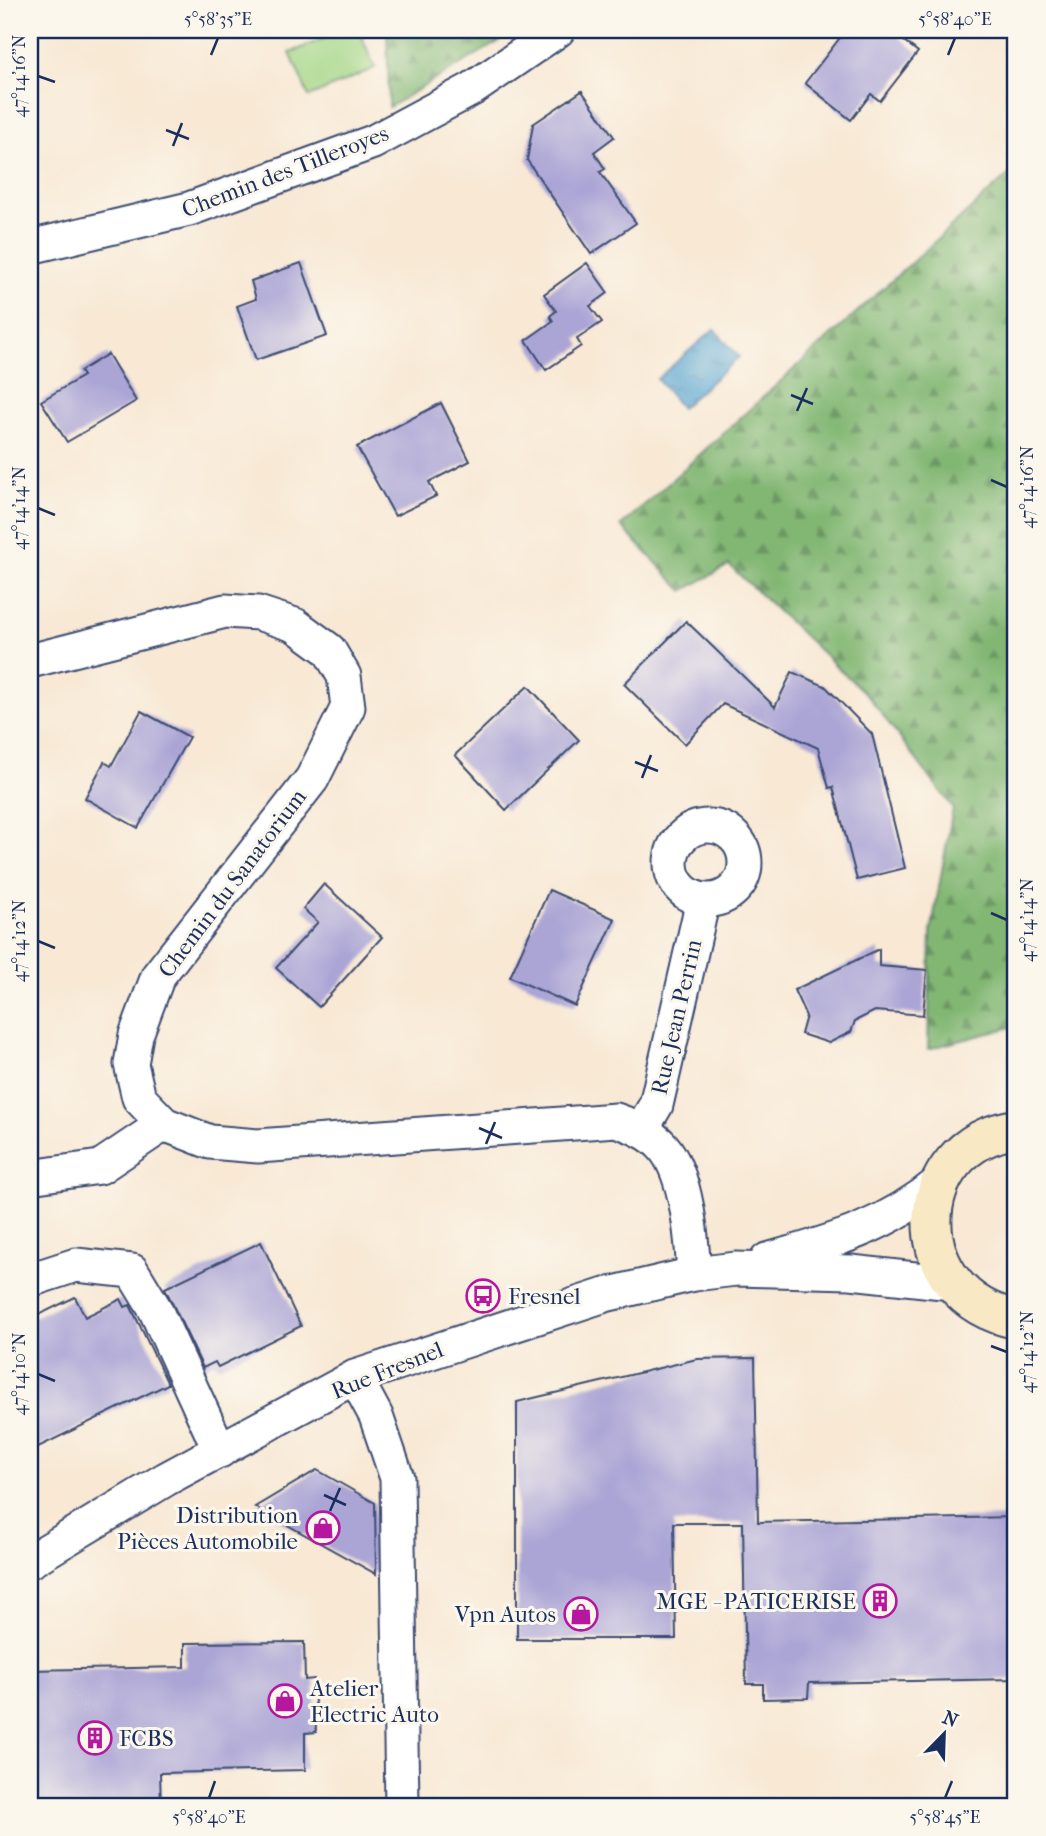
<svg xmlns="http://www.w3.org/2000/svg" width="1046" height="1836" font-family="'IM FELL French Canon',serif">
	<defs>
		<pattern id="forest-firs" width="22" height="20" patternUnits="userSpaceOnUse" patternTransform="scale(1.75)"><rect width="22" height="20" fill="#82b773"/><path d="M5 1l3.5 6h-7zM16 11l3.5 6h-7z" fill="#6a9562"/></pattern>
		<pattern id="water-ripples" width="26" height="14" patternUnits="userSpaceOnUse" patternTransform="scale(1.75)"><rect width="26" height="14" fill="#59a5d2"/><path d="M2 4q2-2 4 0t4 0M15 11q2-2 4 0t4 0" fill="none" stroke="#4987ae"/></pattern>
	</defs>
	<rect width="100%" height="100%" fill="#fbf7ec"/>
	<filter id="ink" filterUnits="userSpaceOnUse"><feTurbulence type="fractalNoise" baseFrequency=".0143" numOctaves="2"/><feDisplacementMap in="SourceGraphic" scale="14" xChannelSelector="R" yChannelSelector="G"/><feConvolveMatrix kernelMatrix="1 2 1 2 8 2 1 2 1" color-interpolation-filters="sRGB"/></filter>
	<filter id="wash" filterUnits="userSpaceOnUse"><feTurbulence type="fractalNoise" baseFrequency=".00686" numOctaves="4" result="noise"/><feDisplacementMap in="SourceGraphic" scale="28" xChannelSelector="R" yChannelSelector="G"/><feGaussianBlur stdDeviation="1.57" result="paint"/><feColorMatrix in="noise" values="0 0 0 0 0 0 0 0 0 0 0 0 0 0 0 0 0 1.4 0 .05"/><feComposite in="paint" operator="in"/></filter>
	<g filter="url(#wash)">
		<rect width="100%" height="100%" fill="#f8e8d4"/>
		<!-- forest -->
		<g fill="url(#forest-firs)" stroke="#4e7368" stroke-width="2">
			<path d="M387,30H513L498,42L389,107Z"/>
			<path d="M1016,168V1026L928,1049L931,932L953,808L868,696L729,565L683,591L621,526Z"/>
		</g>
		<!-- green -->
		<path fill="#a3d686" stroke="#5f8272" stroke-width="2" d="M343,30H359L375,68L309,97L290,53Z"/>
		<!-- water -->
		<path fill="url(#water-ripples)" stroke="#3a6a98" stroke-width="2" d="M714,329L739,357L681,408L657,379Z"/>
		<g id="blocks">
			<!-- building -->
			<g fill="#aba5d6">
				<path d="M846,30H890L918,52L880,101L871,94L851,120L805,83Z"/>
				<path d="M582,91L614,137L594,152L605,169L600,172L636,223L591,254L527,160L533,124Z"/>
				<path d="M301,263L327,336L256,360L237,306L256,299L251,281Z"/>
				<path d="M587,263L608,293L590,306L602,322L577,339L581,346L546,370L526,340L553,321L550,316L556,311L544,294Z"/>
				<path d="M108,354L136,401L67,442L41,401L83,376L80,371Z"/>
				<path d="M441,403L470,461L429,482L436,496L395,516L357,447Z"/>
				<path d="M686,621L775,707L792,672L825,686L872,734L905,868L857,880L833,787L829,788L818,748L723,704L685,744L624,684Z"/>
				<path d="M528,686L579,740L506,810L455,755Z"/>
				<path d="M141,711L189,737L138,828L85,798L104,762L111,766Z"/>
				<path d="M324,884L382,937L319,1007L276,968L318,922L303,909Z"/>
				<path d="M549,890L615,919L575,1006L510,977Z"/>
				<path d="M879,949V966L927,970L923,1015L875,1011L855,1021L851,1032L829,1043L801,1034L806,1016L794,990Z"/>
				<path d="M261,1242L301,1326L218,1367L215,1362L203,1368L165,1288Z"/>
				<path d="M75,1297L85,1317L121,1299L125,1307L130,1305L168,1384L30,1451V1319Z"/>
				<path d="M755,1358L758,1522L1016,1517V1679L809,1683L808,1698L763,1699V1684H746L743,1523H674L676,1639H517V1402L697,1359Z"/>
				<path d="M317,1470L375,1503L376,1574L255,1507Z"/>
				<path d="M304,1642L305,1680L314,1679L316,1732L305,1733V1770L160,1773L161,1806H30V1670L185,1667V1643Z"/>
			</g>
		</g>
	</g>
	<g filter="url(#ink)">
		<use href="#blocks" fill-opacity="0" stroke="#3c4b70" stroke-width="2"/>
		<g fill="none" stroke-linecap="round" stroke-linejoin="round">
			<defs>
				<g id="street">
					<path d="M30,247L189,209L373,142L472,89L558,30"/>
					<path d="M30,661L225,611L258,613L295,625L329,650L344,676L348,707L312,779L158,976L136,1035L131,1064L139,1098L164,1124L210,1142L258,1146L616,1120C633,1126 651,1133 663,1147C687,1174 692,1239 694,1274"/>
					<circle cx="708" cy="863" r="37"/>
					<path d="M641,1130L656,1105L703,900"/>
					<path d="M30,1177L100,1167L164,1124"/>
					<path d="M767,1260C835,1241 886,1227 941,1181"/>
					<path d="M30,1280L76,1265L132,1271L155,1309L220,1451"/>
					<path d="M355,1377L376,1416L397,1478L402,1806"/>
					<path d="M30,1561L166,1479L355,1377L605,1295L694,1274L736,1269L851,1272L952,1283"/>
				</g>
				<path id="secondary" d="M1016,1129C904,1145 905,1298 1016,1319"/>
			</defs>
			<!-- street casing -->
			<use href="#street" stroke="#3c4b70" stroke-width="37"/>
			<!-- secondary casing -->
			<use href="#secondary" stroke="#3c4b70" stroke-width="42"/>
			<!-- street -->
			<use href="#street" stroke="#fff" stroke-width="33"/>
			<!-- secondary -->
			<use href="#secondary" stroke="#f8e8c3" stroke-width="38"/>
		</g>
	</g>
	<!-- ticks -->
	<path fill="none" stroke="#1b2f5e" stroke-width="2.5" d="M211,55L218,38M948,55L955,38M38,76L55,82M166,130L189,139M173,146L182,123M791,395L813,404M797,411L807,388M991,480L1007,487M38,508L55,515M635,762L658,771M642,778L651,755M991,913L1007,920M38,941L55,948M479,1128L502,1138M486,1144L495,1122M991,1346L1007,1352M38,1374L55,1381M324,1495L346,1505M330,1511L340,1488M209,1798L215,1781M945,1798L952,1781"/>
	<!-- icons -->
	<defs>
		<symbol id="bus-ring" viewBox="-11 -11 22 22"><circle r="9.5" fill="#fbf7ec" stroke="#b5179e" stroke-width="1.5"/><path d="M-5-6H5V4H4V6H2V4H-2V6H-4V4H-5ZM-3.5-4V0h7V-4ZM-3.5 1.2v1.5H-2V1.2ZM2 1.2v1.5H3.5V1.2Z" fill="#b5179e"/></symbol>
		<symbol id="shop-ring" viewBox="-11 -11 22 22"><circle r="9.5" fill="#fbf7ec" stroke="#b5179e" stroke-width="1.5"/><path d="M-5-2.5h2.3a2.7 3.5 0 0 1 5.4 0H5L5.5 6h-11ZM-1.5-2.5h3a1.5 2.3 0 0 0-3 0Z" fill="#b5179e"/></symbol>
		<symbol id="building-ring" viewBox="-11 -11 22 22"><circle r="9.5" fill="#fbf7ec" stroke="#b5179e" stroke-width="1.5"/><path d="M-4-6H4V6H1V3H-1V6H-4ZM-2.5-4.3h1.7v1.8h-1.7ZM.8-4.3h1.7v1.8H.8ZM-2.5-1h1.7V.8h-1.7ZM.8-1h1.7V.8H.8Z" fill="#b5179e"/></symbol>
	</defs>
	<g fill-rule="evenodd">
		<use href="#bus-ring" x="464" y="1277" width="38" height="38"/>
		<use href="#shop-ring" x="304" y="1509" width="38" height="38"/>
		<use href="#building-ring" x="861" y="1582" width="38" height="38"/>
		<use href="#shop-ring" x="562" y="1595" width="38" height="38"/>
		<use href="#shop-ring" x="266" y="1682" width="38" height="38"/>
		<use href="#building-ring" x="76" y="1719" width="38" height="38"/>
	</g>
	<g text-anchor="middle" stroke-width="6" stroke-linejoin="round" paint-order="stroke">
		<!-- street labels -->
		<g font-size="23" fill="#1b2f5e" stroke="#fbf7ec">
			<text transform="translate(285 171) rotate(-21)" y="8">Chemin des Tilleroyes</text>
			<text transform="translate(232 883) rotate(-53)" y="8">Chemin du Sanatorium</text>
			<text transform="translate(676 1017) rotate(-77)" y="8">Rue Jean Perrin</text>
			<text transform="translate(387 1370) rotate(-22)" y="8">Rue Fresnel</text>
		</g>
		<!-- poi labels -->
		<g font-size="23" fill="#1b2f5e" stroke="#fbf7ec" text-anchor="start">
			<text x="508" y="1304">Fresnel</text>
			<text x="298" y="1523" text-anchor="end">Distribution<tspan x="298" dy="26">Pièces Automobile</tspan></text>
			<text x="856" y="1609" text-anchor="end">MGE - PATICERISE</text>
			<text x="556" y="1622" text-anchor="end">Vpn Autos</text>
			<text x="310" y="1696">Atelier<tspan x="310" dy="26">Electric Auto</tspan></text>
			<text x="119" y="1746">FCBS</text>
		</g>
	</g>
	<!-- margin -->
	<rect width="1046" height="1836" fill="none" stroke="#fbf7ec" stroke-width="77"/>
	<!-- north arrow -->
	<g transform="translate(944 1734) rotate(23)" stroke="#fbf7ec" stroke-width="5" paint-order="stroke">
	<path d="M0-5L12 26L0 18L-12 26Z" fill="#1b2f5e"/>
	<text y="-10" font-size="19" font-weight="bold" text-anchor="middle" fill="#1b2f5e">N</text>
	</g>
	<rect x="38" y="38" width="969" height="1760" fill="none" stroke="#1b2f5e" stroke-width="2.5"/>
	<g font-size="18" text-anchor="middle" fill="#1b2f5e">
		<text x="218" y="25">5°58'35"E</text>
		<text x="955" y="25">5°58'40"E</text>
		<text transform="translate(19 76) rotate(-90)" y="6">47°14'16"N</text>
		<text transform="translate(1027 487) rotate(-90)" y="6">47°14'16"N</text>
		<text transform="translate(19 508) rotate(-90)" y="6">47°14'14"N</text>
		<text transform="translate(1027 920) rotate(-90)" y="6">47°14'14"N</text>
		<text transform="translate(19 941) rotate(-90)" y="6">47°14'12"N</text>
		<text transform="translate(1027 1352) rotate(-90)" y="6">47°14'12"N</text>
		<text transform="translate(19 1374) rotate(-90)" y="6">47°14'10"N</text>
		<text x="209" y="1823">5°58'40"E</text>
		<text x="945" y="1823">5°58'45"E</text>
	</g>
</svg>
